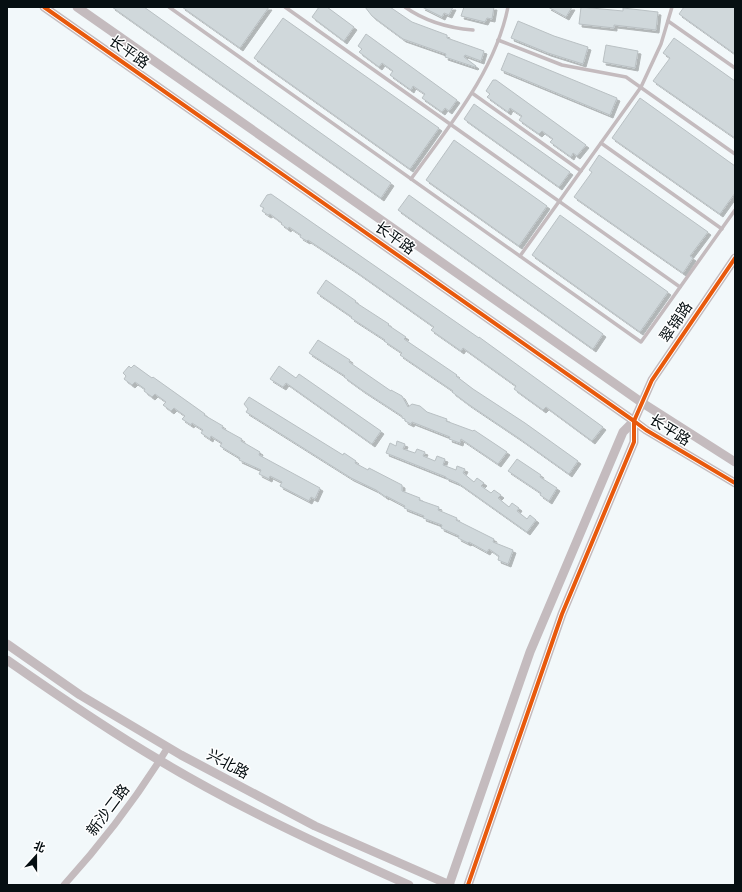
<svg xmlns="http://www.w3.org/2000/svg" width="742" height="892" font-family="Figtree,'Noto Sans SC',sans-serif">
	<defs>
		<filter id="shadow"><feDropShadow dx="3" dy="3" stdDeviation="0" flood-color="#0004"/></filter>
	</defs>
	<rect width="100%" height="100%" fill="#f2f8fa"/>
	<!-- building -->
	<g fill="#d0d8db" stroke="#b9c0c3" filter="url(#shadow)">
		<path d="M112,7H144L391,183L381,198Z"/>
		<path d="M182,7H269L240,48Z"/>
		<path d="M319,7H327L354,27L344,41L312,17Z"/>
		<path d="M365,7H390L412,22L447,35V38L484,51L481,61L465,55L464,57L476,66L475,67L445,57L446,54L403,39L372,16Z"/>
		<path d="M422,7H453L449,15L444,13L442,17Z"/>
		<path d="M464,7H494L492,19L487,18L485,22L461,16Z"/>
		<path d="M548,7H572L566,17Z"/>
		<path d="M581,7L623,11V8L658,12L656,30L614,25V28L579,24Z"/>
		<path d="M684,7H735V54L679,14Z"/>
		<path d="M283,18L439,128L410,169L254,58Z"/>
		<path d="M518,21L554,36L588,47L583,64L548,53L511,38Z"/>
		<path d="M366,34L457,100L449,111L445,108L442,112L422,98L425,94L413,86L411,90L390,75L393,71L382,63L379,67L359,52L362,49L358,46Z"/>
		<path d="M674,38L735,81V138L653,81L670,58L663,53Z"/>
		<path d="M606,45L638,51L635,68L603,62Z"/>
		<path d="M508,53L617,98L610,115L501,70Z"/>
		<path d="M493,80H496L586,145L577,156L573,153L571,157L550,142L553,139L542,131L539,134L519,120L522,116L510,108L508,112L487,97L490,94L486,91Z"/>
		<path d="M640,98L735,166V193L720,214L612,138Z"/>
		<path d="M474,104L570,172L559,187L464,119Z"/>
		<path d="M454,140L547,206L519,246L426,180Z"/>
		<path d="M599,155L708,232L690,256L693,258L683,273L574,197L592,172L589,170Z"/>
		<path d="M271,194L479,338V337L603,427L592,441L546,407L543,410L514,389L516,386L463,348L461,351L431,330L434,327L355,271L308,240L307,241L300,237L301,235L289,227L288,229L281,224L282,223L270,214L268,215L262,211L264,208L260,206L267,195Z"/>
		<path d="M409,195L603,334L593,349L398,210Z"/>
		<path d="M560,215L668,292L640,332L532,255Z"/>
		<path d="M326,280L356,301L355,302L389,324L388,325L406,337L404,339L457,375L456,376L473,389L525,423L578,461L569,474L520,439L468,404L452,392L453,391L400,355L402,353L384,341L385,340L351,318L352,317L317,293Z"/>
		<path d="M318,340L350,360L349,362L391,391V390L402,396L408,407L412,404L420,406L427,412L447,419L446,421L473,431L474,430L507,452L498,464L461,439L460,443L449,439L450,437L412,422L411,424L405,421V419L402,418V416L362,390L344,377L345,376L309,353Z"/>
		<path d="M134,365L152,378L153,377L205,414L204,415L223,426L222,428L242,439L241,441L260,452L259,455L320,488L315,499L311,497L309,501L280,486L282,482L270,476L269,479L259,474L261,470L239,460L240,458L220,446L222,443L211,436L210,439L201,433L203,430L192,423L191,425L182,419L185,416L174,408L171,411L163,405L166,402L155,394L152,397L144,391L145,389L135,382L132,385L124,379L126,376L123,373L129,366L131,368Z"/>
		<path d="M279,366L296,378L299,374L381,431L372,444L286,383L283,387L270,379Z"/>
		<path d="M249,397L343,455L344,453L356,461L355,463L368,470L369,468L402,485V491L420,498L419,500L439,507L438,510L457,518L456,520L494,539L493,542L513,550L508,564L498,560L499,556L489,549L487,552L469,542L468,543L458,538L459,536L441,528L442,525L423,518L424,516L404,508L405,506L386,496V497L376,490L351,478L246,412L248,409L244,404Z"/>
		<path d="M397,441L405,444L403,449L415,453L417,449L425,452L423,456L435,461L437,456L445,459L443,465L456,470L457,466L465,469L463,473L474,482L477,478L484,483L481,486L491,493L494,490L501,495L498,498L509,507L512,503L519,508L517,511L527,519L530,515L536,520L527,532L458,483L446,478V477L386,453L390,443L396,446Z"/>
		<path d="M517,459L541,475L540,477L557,488L549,501L540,495L541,493L508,471Z"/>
	</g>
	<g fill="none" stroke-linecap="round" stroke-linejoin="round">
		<!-- service -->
		<g stroke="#c4bbbe" stroke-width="3.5">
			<path d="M169,7L641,342L735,210"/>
			<path d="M285,7L680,287"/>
			<path d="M405,7C426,22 448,28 473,30"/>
			<path d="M668,21L735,68"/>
			<path d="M498,40L562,65L626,77L735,154"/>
			<path d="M472,93L581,171"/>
			<path d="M601,143L722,229"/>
			<path d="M411,179C449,126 495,72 508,7"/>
			<path d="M520,256L641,87L661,44L672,7"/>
		</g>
		<!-- minor -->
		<path stroke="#c4bbbe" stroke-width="7" d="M64,885C103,842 138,796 168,747"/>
		<!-- tertiary -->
		<g stroke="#c4bbbe" stroke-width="9">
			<path d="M44,7L634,421L646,430L735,483"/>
			<path d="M77,7L641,402L735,462"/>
			<path d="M7,644L80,695L181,755L315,826L450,885"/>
			<path d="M7,660C57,695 106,729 159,760C239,808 324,847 409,885"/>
			<path d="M449,885L530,652L623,432L634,421"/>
			<path d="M468,885L562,614L634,442V421L652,380L735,258"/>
		</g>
		<defs>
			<g id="cycleway">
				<path d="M44,7L634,421L646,430L735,483"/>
				<path d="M468,885L562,614L634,442V421L652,380L735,258"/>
			</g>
		</defs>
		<!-- cycleway casing -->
		<use href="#cycleway" stroke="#fff" stroke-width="6"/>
		<!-- cycleway -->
		<use href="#cycleway" stroke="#e8590c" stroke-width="4"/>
	</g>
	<g text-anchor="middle" stroke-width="3" stroke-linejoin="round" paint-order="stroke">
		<!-- street labels -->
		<g font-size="15" fill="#060f12" stroke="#fff">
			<text transform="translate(129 52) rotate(35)" y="5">长平路</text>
			<text transform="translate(395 238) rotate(35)" y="5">长平路</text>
			<text transform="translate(676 322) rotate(-56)" y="5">翠锦路</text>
			<text transform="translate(670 430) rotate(32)" y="5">长平路</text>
			<text transform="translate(228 764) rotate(28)" y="5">兴北路</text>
			<text transform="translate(108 810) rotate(-53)" y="5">新沙二路</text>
		</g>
	</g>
	<!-- border -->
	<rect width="742" height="892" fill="none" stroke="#060f12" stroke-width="16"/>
	<!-- north arrow -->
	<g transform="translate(36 856) rotate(21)" stroke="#ffffff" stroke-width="3" paint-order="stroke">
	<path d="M0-3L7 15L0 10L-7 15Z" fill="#060f12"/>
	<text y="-6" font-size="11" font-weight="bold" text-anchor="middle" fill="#060f12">北</text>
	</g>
</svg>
